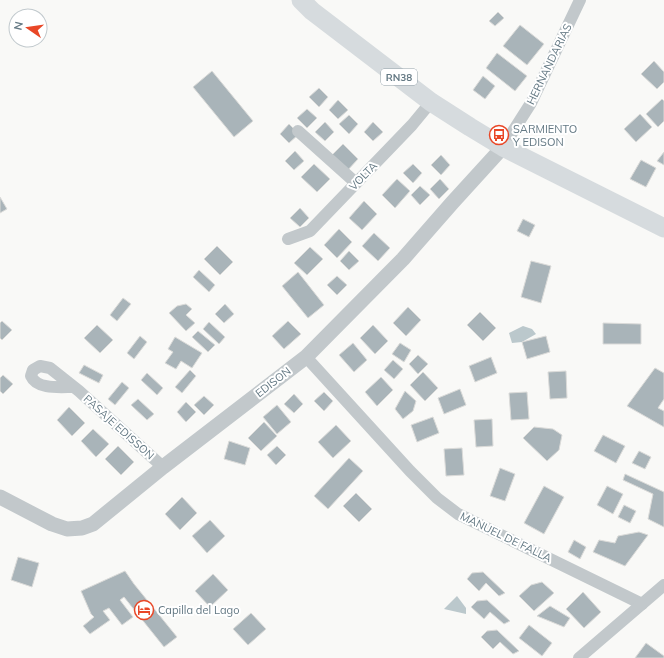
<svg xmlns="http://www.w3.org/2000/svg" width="664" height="658" font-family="Mulish,sans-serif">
	<rect width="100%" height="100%" fill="#f9f9f7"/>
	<!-- water -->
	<g fill="#bbc8cc">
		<path d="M523,326L532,329L536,334L522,342L512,343L509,333Z"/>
		<path d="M457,596L466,608V614L444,609Z"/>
	</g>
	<!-- building -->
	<g fill="#a9b4b9" stroke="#dbdbd9">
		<path d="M498,12L504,18L495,26L489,21Z"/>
		<path d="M520,25L544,44L527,65L503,46Z"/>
		<path d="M497,53L527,76L515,91L486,68Z"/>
		<path d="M654,61L664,72V82L657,89L641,74Z"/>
		<path d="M212,71L253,121L234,137L193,87Z"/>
		<path d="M483,76L495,86L485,99L473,90Z"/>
		<path d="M319,88L328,97L319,107L309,97Z"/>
		<path d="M662,99L664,101V121L658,127L646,114Z"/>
		<path d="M338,100L348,110L338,119L329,110Z"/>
		<path d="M307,109L317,118L307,128L297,118Z"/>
		<path d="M640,114L652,127L636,142L624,129Z"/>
		<path d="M349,115L358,124L349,134L339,124Z"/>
		<path d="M325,122L334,132L325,141L315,132Z"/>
		<path d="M373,122L383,132L373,141L364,132Z"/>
		<path d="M289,124L299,134L289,143L280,134Z"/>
		<path d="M343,144L358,159L346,172L330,157Z"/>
		<path d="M295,151L304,161L294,170L285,161Z"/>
		<path d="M664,152V165L657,161Z"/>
		<path d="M441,155L450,165L441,175L431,165Z"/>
		<path d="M641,160L656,168L646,187L630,179Z"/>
		<path d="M314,164L330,179L317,192L301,177Z"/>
		<path d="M413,164L422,173L413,183L403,173Z"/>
		<path d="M397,179L410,191L395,208L382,195Z"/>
		<path d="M440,179L449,189L439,199L430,189Z"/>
		<path d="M420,186L430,195L420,205L411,195Z"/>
		<path d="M0,197L7,209L0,213Z"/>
		<path d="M364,201L377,214L362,230L349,218Z"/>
		<path d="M300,208L309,218L300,227L290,218Z"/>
		<path d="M523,219L535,225L529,237L517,231Z"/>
		<path d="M339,229L352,242L337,258L324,245Z"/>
		<path d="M374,233L390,248L378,261L362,246Z"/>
		<path d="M217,246L233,262L220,275L204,259Z"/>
		<path d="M310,247L323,259L307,275L294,263Z"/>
		<path d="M349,251L359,261L349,270L340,261Z"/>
		<path d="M531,261L551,266L541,303L521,297Z"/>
		<path d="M199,270L215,285L209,292L193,277Z"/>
		<path d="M298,272L324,305L308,318L282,286Z"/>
		<path d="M337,276L347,285L337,295L327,285Z"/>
		<path d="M123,298L131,304L117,321L110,315Z"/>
		<path d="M186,304L192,309L186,315L195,323L186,331L169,313L177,306Z"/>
		<path d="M225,304L234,314L224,323L215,314Z"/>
		<path d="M408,307L421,320L406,336L393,323Z"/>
		<path d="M480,312L496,328L483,341L467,325Z"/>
		<path d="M2,321L12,330L2,340L0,338V323Z"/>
		<path d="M288,321L301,334L284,349L272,336Z"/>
		<path d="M209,322L225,337L219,344L203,329Z"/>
		<path d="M603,323L641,324V344H603Z"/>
		<path d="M97,325L113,340L100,353L84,338Z"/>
		<path d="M373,325L388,341L375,354L360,338Z"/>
		<path d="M198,331L215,345L208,352L192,337Z"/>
		<path d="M140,336L147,342L134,359L127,353Z"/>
		<path d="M546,336L550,352L527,359L522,342Z"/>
		<path d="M175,337L202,353L192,368L181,361L176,369L165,363L173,352L168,349Z"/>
		<path d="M353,343L367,360L354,372L339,355Z"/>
		<path d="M400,343L411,350L404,362L392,354Z"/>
		<path d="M418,355L428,364L418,374L409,364Z"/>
		<path d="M491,357L497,373L475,382L469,366Z"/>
		<path d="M393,360L403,369L394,379L384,370Z"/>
		<path d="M84,365L103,375L99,383L79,373Z"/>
		<path d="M655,368L664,373V399L658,408L664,411V427L627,406Z"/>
		<path d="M190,370L196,376L182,393L175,387Z"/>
		<path d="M566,371L567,398L550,399L548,372Z"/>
		<path d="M423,372L438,388L425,401L410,385Z"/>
		<path d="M147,373L163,388L157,395L141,380Z"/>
		<path d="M3,375L13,384L3,394L0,391V378Z"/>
		<path d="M381,377L393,390L377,406L365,392Z"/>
		<path d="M122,382L129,388L115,405L108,399Z"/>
		<path d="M460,389L466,405L444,414L438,398Z"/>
		<path d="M405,391L416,401L413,411L403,419L395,409Z"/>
		<path d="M324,392L333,401L324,411L314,401Z"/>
		<path d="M527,392L529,419L511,420L509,393Z"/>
		<path d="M294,394L303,404L294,413L284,404Z"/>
		<path d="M204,396L214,405L204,415L194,405Z"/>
		<path d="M138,399L154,414L147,420L131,405Z"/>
		<path d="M186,402L196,412L186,422L177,412Z"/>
		<path d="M277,405L291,422L277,434L263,417Z"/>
		<path d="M69,407L85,423L72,436L57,420Z"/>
		<path d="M433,417L439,433L417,442L411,425Z"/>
		<path d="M492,419L493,446L476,447L474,420Z"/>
		<path d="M264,422L277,436L261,451L248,438Z"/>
		<path d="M336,425L351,441L333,458L318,442Z"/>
		<path d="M534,427L553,429L562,435L559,450L547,461L523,438Z"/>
		<path d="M93,429L109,444L96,457L81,441Z"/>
		<path d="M603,435L625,446L616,463L594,451Z"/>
		<path d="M229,441L250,448L245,465L224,459Z"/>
		<path d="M118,446L134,462L121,475L105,459Z"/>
		<path d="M277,446L286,455L276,465L267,455Z"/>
		<path d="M462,448L464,475L446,476L444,449Z"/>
		<path d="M639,451L651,457L645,469L632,463Z"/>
		<path d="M349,458L363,471L328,509L314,496Z"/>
		<path d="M500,468L515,474L505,501L490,496Z"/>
		<path d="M625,474L664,492V527L648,519L653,494L623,480Z"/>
		<path d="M544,486L564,497L544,534L524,523Z"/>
		<path d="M607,486L623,494L613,514L597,505Z"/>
		<path d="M356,493L372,509L359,522L343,506Z"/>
		<path d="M182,497L197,513L180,530L165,514Z"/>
		<path d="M624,505L636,511L630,523L618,517Z"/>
		<path d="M210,520L225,536L207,553L192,536Z"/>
		<path d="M639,532L648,535L625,566L593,552L599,540L615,543L618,536Z"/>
		<path d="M574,540L586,547L580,559L568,552Z"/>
		<path d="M18,557L39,563L32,587L11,580Z"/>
		<path d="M125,571L134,584L177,637L164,647L124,597L120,600L133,617L122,625L109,608L103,611L110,620L90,634L83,626L94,617L91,614L81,591Z"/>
		<path d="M483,572L505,593L499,596L486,583L479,591L467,579L472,573Z"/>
		<path d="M213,574L228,590L210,607L195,591Z"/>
		<path d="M542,582L554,593L534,611L519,596L531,585Z"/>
		<path d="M583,592L601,612L584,628L566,609Z"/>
		<path d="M487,600L510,621L504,624L490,612L484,619L471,607L477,601Z"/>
		<path d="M550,606L570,618L564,627L537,616Z"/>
		<path d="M251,613L266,629L248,645L233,629Z"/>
		<path d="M529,625L552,643L542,656L519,638Z"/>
		<path d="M497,630L519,651L513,654L500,642L493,649L481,637L487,631Z"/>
		<path d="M646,643L664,656V658H635Z"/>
	</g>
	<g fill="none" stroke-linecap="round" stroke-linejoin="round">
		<!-- minor -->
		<g stroke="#c2c8cb" stroke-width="12">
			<path d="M298,131L356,183"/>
			<path d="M503,147L531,103L580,0"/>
			<path d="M288,239L310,231L412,125L431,102"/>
			<path d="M306,357L410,471L437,498L458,514L642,604"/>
			<path d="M74,387C61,387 37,390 31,376L33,370L40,366L50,368L79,391L163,467"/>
			<path d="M579,658L664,585"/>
		</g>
		<!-- tertiary -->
		<path stroke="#c2c8cb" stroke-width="15" d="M0,497L52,524L67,529L82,528L93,524L163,467L306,357L403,259L452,203L503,147"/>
		<!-- primary -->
		<path stroke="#d6dbde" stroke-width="19" d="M301,0L312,11L431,102L470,127L503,147L664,228"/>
	</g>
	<!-- icons -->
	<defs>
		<symbol id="bus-ring" viewBox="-11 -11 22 22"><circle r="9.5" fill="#fff" stroke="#e94727" stroke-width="1.5"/><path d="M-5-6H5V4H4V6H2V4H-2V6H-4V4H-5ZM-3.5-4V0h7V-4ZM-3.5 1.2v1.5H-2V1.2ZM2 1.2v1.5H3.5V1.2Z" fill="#e94727"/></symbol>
		<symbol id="hotel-ring" viewBox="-11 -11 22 22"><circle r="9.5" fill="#fff" stroke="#e94727" stroke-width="1.5"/><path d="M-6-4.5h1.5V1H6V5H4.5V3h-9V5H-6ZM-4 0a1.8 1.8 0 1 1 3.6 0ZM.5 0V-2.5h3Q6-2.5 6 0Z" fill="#e94727"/></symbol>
	</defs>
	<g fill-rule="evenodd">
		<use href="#bus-ring" x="488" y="124" width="22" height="22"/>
		<use href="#hotel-ring" x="133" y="599" width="22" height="22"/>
	</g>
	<g text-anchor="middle" stroke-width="4" stroke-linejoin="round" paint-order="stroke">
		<!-- shield labels -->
		<rect fill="#fff" stroke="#92a0a8" stroke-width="1" x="381" y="69" width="36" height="16" rx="3"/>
		<g font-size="10" font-weight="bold" fill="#637883">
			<text x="399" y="81">RN38</text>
		</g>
		<!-- street labels -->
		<g font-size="11" fill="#637883" stroke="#fff">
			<text transform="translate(549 64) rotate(-64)" y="4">HERNANDARIAS</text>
			<text transform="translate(363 176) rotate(-46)" y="4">VOLTA</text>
			<text transform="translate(273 382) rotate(-38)" y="4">EDISON</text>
			<text transform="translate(119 427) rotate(42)" y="4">PASAJE EDISSON</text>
			<text transform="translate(506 537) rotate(26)" y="4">MANUEL DE FALLA</text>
		</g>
		<!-- poi labels -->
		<g font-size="11" fill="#637883" stroke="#fff" text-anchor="start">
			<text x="513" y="133">SARMIENTO<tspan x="513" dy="13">Y EDISON</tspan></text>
			<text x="158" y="614">Capilla del Lago</text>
		</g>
	</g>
	<!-- north arrow -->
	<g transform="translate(28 28) rotate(283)"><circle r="19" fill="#ffffff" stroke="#c1c9cd"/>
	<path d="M0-3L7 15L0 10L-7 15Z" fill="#e94727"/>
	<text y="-6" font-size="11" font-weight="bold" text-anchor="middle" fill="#637883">N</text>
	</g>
</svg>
